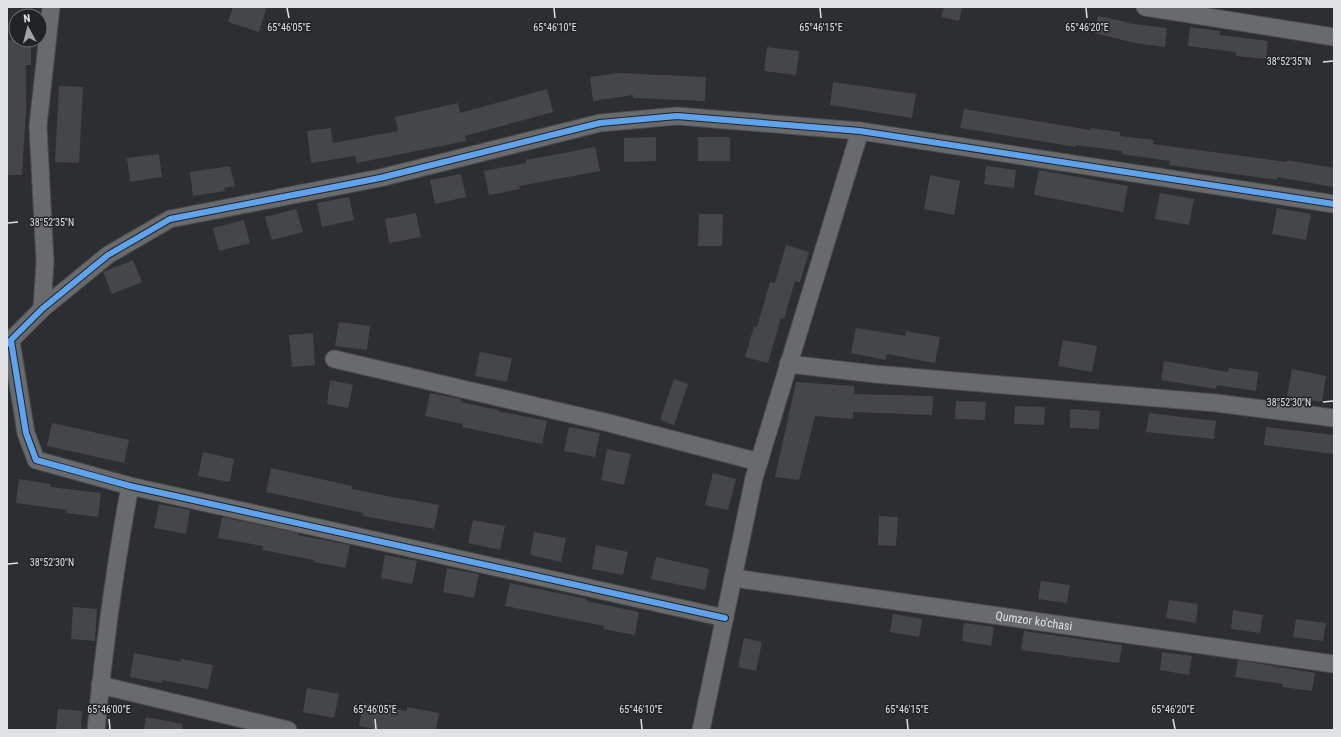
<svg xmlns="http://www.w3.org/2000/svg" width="1341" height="737" font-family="'Roboto Condensed',sans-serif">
	<rect width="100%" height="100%" fill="#2c2e31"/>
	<!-- building -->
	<g fill="#454649">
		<path d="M233,7H260L266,9L259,32L228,22Z"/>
		<path d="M944,7H962L959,21L941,17Z"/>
		<path d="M1098,16L1127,22V23L1167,28L1165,47L1135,43L1094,33Z"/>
		<path d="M1190,27L1220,31V35L1268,41L1266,59L1236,56V52L1188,46Z"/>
		<path d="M7,40H31V65H26V110L22,175H7Z"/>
		<path d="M767,47L799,51L796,75L764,71Z"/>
		<path d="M619,73L706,77L705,101L633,98V95L593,101L590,77Z"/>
		<path d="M833,82L916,94L912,118L830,105Z"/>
		<path d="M59,86L83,87L79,163L55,162Z"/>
		<path d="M547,89L553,112L465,136L466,141L357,163L355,156L311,163L307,131L331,128L333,143L398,131L395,117L458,103L460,113Z"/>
		<path d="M964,109L1091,130V128L1120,132V136L1154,140L1153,144L1287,162V160L1334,168V187L1277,177V180L1169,165L1170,161L1122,154V151L1076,145V147L960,128Z"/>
		<path d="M656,137V161L624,162V138Z"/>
		<rect x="698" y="137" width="32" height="24"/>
		<path d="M595,147L600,171L519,186L520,189L489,195L484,171L526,163V160Z"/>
		<path d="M159,154L162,177L130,182L127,158Z"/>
		<path d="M230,166L235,186L224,188L225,191L193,196L190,172Z"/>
		<path d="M986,166L1016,170L1014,188L984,184Z"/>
		<path d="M1039,170L1128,186L1123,212L1034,195Z"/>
		<path d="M461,174L466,197L435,204L430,180Z"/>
		<path d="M930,175L960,181L954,215L924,209Z"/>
		<path d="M1160,193L1194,199L1189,225L1155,219Z"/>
		<path d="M349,197L354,220L322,227L317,203Z"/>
		<path d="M1277,208L1311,214L1306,240L1272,234Z"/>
		<path d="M296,209L303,232L272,240L265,217Z"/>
		<path d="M416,213L421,237L389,243L385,219Z"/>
		<path d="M699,214H723L722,246H698Z"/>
		<path d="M244,220L250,243L219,251L213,228Z"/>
		<path d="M786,245L809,252L800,282L795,281L784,319L781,318L768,363L745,357L754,326L757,327L770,282L775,283Z"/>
		<path d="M133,260L142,282L112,294L103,272Z"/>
		<path d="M339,322L370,326L367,350L335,346Z"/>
		<path d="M856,328L905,336L906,331L940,337L935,363L887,354L886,360L851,353Z"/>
		<path d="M313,333L315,365L292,367L289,335Z"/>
		<path d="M1063,340L1097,346L1092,372L1058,366Z"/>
		<path d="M480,352L512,358L507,382L475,376Z"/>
		<path d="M1164,361L1228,372L1229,368L1258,372L1256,391L1217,385L1216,389L1161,380Z"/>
		<path d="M1292,369L1326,376L1322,402L1287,396Z"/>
		<path d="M674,379L688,384L674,425L660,420Z"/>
		<path d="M330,380L353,385L348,408L327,404Z"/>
		<path d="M796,382L854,386V394L933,396L932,415L853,412V419L815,416L799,480L775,477Z"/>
		<path d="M430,393L461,399V402L498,410V411L547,421L542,444L462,427L463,424L425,416Z"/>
		<path d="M956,401L986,402L985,420L955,419Z"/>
		<path d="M1015,406L1045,407L1044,425L1014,424Z"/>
		<path d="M1070,409L1100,411L1099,429L1070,428Z"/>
		<path d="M1149,413L1216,421L1214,439L1146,432Z"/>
		<path d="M52,423L129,440L124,463L47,446Z"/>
		<path d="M569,427L600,433L595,457L564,451Z"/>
		<path d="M1266,427L1334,435V454L1264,445Z"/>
		<path d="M607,449L631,454L624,485L601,480Z"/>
		<path d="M203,452L234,459L230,482L198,476Z"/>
		<path d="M271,468L352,486V489L407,500V499L439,505L434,529L363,516V513L266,492Z"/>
		<path d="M713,473L736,479L728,510L705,505Z"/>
		<path d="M19,479L51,484L50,487L101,493L98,517L66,513L67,510L16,503Z"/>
		<path d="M159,504L190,510L186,534L154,528Z"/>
		<path d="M879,516L898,517L896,546L878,545Z"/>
		<path d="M222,517L298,533V535L350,545L345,568L314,562V560L262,550L263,546L218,538Z"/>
		<path d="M473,520L505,526L500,550L468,543Z"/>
		<path d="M534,532L566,538L561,562L530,555Z"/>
		<path d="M596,545L628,552L623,575L592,569Z"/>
		<path d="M385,555L417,561L412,584L381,578Z"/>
		<path d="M656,557L709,569L705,590L651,579Z"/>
		<path d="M447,568L479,574L474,598L443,592Z"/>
		<path d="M1041,581L1070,585L1067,603L1038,599Z"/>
		<path d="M510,583L587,599L586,601L639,612L635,635L603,629L604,626L505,606Z"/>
		<path d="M1169,600L1198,604L1196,623L1166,618Z"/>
		<path d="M73,607L97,609L95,641L71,639Z"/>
		<path d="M1233,610L1263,615L1260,633L1231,629Z"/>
		<path d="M893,614L922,619L919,637L890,632Z"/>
		<path d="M1296,619L1326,623L1323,641L1293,637Z"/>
		<path d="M964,623L994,627L991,646L962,641Z"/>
		<path d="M1024,631L1122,645L1119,663L1021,650Z"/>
		<path d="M744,638L762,642L756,671L738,667Z"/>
		<path d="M1162,652L1192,656L1189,675L1160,670Z"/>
		<path d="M134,653L181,662V659L213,665L208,689L162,680V683L130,677Z"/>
		<path d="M1238,660L1315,673L1312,691L1282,687L1283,684L1235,677Z"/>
		<path d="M307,688L339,694L334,718L303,712Z"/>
		<path d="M363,703L407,711V707L439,713L436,730H378L359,726Z"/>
		<path d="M58,709L82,711L81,730H56Z"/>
		<path d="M146,717L183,724L182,730H144Z"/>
	</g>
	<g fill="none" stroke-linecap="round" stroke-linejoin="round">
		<defs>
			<g id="minor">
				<path d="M1145,7L1334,37"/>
				<path d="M42,309L45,262L38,126L51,7"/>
				<path d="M11,341L26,433L36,460L130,486L725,618"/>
				<path d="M7,344L42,309L108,255L170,219L380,178L600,123L677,116L860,131L1334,204"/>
				<path d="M334,359L609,423L759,462"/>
				<path d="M788,364L875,374L1216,403L1334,418"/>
				<path id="s1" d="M734,578L1334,664"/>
				<path d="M100,685L288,730"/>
				<path d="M96,730C104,648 115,566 130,486"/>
				<path d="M701,730L754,478L860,131"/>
			</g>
		</defs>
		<!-- minor casing -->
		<use href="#minor" stroke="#4a4b4e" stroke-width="19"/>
		<!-- minor -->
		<use href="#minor" stroke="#686a6c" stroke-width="17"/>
		<defs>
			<g id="cycleway">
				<path d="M11,341L26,433L36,460L130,486L725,618"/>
				<path d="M7,344L42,309L108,255L170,219L380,178L600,123L677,116L860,131L1334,204"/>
			</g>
		</defs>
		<!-- cycleway casing -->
		<use href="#cycleway" stroke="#212328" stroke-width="8"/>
		<!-- cycleway -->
		<use href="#cycleway" stroke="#60a3ed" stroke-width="6"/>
	</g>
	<!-- ticks -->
	<path fill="none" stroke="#e0e2e5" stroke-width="1.5" d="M287,8L289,18M554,8L555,18M820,8L821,18M1086,8L1087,18M1323,62L1333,61M8,223L18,222M1323,402L1333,401M8,564L18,563M109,719L110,729M375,719L376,729M641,719L642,729M907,719L908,729M1173,719L1175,729"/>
	<g text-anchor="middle" stroke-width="3" stroke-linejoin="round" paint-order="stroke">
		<!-- street labels -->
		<g font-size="12" fill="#e0e2e5" stroke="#212328">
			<text dy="4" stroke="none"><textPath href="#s1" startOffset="303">Qumzor ko'chasi</textPath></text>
		</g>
	</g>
	<g font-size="10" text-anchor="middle" fill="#e0e2e5" stroke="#212328" stroke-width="3" stroke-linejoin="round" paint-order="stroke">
		<text x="289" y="31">65°46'05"E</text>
		<text x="555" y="31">65°46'10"E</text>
		<text x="821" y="31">65°46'15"E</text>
		<text x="1087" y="31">65°46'20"E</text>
		<text x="1289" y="65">38°52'35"N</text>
		<text x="52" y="226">38°52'35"N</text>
		<text x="1289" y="406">38°52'30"N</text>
		<text x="52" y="566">38°52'30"N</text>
		<text x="109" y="713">65°46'00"E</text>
		<text x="375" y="713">65°46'05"E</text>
		<text x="641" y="713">65°46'10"E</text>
		<text x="907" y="713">65°46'15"E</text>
		<text x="1173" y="713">65°46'20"E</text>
	</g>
	<!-- border -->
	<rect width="1341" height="737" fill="none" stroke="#e0e2e5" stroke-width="16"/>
	<!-- north arrow -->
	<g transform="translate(28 28) rotate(353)"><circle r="19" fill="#212328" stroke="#6d6f74"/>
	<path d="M0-3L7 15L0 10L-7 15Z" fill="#a1a3a6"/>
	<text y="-6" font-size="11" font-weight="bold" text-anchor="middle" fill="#e0e2e5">N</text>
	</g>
</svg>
